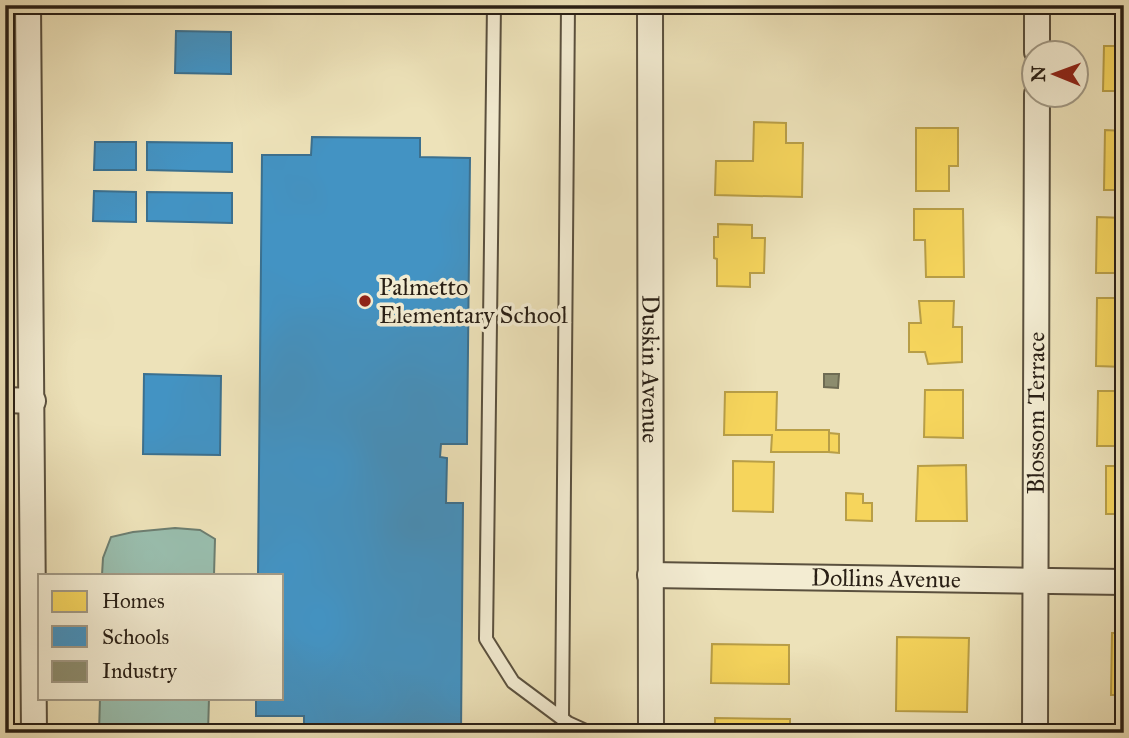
<svg xmlns="http://www.w3.org/2000/svg" width="1129" height="738" font-family="'IM FELL Great Primer',serif">
	<rect width="100%" height="100%" fill="#ede2b9"/>
	<filter id="stains"><feTurbulence type="fractalNoise" baseFrequency=".00286" numOctaves="4"/><feColorMatrix values="0 0 0 0 .2 0 0 0 0 .09 0 0 0 0 .02 0 0 0 .5 -.17"/></filter>
	<radialGradient id="worn" r=".72"><stop offset=".6" stop-color="#630" stop-opacity="0"/><stop offset="1" stop-color="#630" stop-opacity=".3"/></radialGradient>
	<!-- green -->
	<path fill="#bec28b" stroke="#747050" stroke-width="2" d="M378,5H446V12L378,10Z"/>
	<!-- water -->
	<g fill="#99beae" stroke="#6c7e71" stroke-width="2">
		<path d="M175,528L200,530L215,539L214,575H102L103,558L111,537L133,532Z"/>
		<path d="M100,698H209L208,733H99Z"/>
	</g>
	<!-- homes -->
	<g fill="#f6d55c" stroke="#b89e47" stroke-width="2">
		<path d="M1104,46H1124V91H1103Z"/>
		<path d="M754,122L786,123V143H803L802,197L715,195L716,161H753Z"/>
		<path d="M916,128H958V166H949V191H916Z"/>
		<path d="M1105,130L1124,131V190H1104Z"/>
		<path d="M914,209H963L964,277H926L925,240H914Z"/>
		<path d="M1097,217L1124,218V273H1096Z"/>
		<path d="M718,224L752,225V238H765L764,273H750V287L717,286V259L714,258V237H718Z"/>
		<path d="M1097,298H1124V367L1096,366Z"/>
		<path d="M919,301H954L953,327H962V362L928,364L925,352H909V323H921Z"/>
		<path d="M925,390H963V438L924,437Z"/>
		<path d="M1098,391H1124V446H1097Z"/>
		<path d="M725,392H777L776,430H829V452H771L772,435H724Z"/>
		<path d="M829,433L839,434V453L829,452Z"/>
		<path d="M733,461L774,462L773,512L733,511Z"/>
		<path d="M966,465L967,521H916L918,466Z"/>
		<rect x="1106" y="466" width="18" height="48"/>
		<path d="M846,493L863,494V503H872V521L846,520Z"/>
		<path d="M1112,633H1124V695H1111Z"/>
		<path d="M897,637L969,638L967,712L896,711Z"/>
		<path d="M712,644L789,645V684L711,683Z"/>
		<path d="M1117,713H1124V733H1116Z"/>
		<path d="M715,718L790,719V733H715Z"/>
	</g>
	<!-- schools -->
	<g fill="#4393c3" stroke="#3b708f" stroke-width="2">
		<path d="M176,31L231,32V74L175,73Z"/>
		<path d="M312,137L420,138V157L470,158L467,444H441L440,457L447,458L446,503H463L461,733H304V716H256V698H282V575H258L262,155H311Z"/>
		<path d="M95,142H136V170H94Z"/>
		<path d="M147,142L232,143V172L147,170Z"/>
		<path d="M94,191L136,192V222L93,221Z"/>
		<path d="M147,192L232,193V223L147,221Z"/>
		<path d="M144,374L221,376L220,455L143,454Z"/>
	</g>
	<!-- industry -->
	<path fill="#8c8c6e" stroke="#6e6b53" stroke-width="2" d="M824,374H839L838,388L824,387Z"/>
	<g fill="none" stroke-linecap="round" stroke-linejoin="round">
		<defs>
			<g id="service">
				<path d="M494,5L486,639L513,682L568,723L590,733"/>
				<path d="M562,718L568,5"/>
			</g>
			<g id="minor">
				<path d="M28,5L34,733"/>
				<path id="s1" d="M650,5L651,733"/>
				<path d="M1037,52V5"/>
				<path d="M5,400L33,401"/>
				<path id="s2" d="M650,575L1124,582"/>
				<path id="s3" d="M1035,733L1037,94"/>
			</g>
		</defs>
		<!-- service casing -->
		<use href="#service" stroke="#5a503e" stroke-width="16"/>
		<!-- minor casing -->
		<use href="#minor" stroke="#5a503e" stroke-width="28"/>
		<!-- service -->
		<use href="#service" stroke="#f3ecd2" stroke-width="12"/>
		<!-- minor -->
		<use href="#minor" stroke="#f3ecd2" stroke-width="24"/>
	</g>
	<!-- markers -->
	<circle fill="#8f2418" stroke="#f3ecd2" stroke-width="2.5" cx="365" cy="301" r="7"/>
	<g text-anchor="middle" stroke-width="7" stroke-linejoin="round" paint-order="stroke">
		<!-- poi labels -->
		<g font-size="24" fill="#291f15" stroke="#f3ecd2" text-anchor="start">
			<text x="379" y="295">Palmetto<tspan x="379" dy="28">Elementary School</tspan></text>
		</g>
		<!-- street labels -->
		<g font-size="24" fill="#291f15" stroke="#f3ecd2">
			<text dy="8" stroke="none"><textPath href="#s1" startOffset="364">Duskin Avenue</textPath></text>
			<text dy="8" stroke="none"><textPath href="#s3" startOffset="320">Blossom Terrace</textPath></text>
			<text dy="8" stroke="none"><textPath href="#s2" startOffset="236">Dollins Avenue</textPath></text>
		</g>
	</g>
	<!-- margin -->
	<rect width="1129" height="738" fill="none" stroke="#ede2b9" stroke-width="28"/>
	<rect x="7" y="7" width="1115" height="724" fill="none" stroke="#291f15" stroke-width="3.5"/>
	<rect x="14" y="14" width="1101" height="710" fill="none" stroke="#291f15" stroke-width="2"/>
	<!-- legend -->
	<rect x="38" y="574" width="245" height="126" fill="#f3ecd2" stroke="#a29a86" stroke-width="2"/>
	<rect x="52" y="591" width="35" height="21" fill="#f6d55c" stroke="#a29a86" stroke-width="2"/>
	<text x="102" y="608" font-size="21" fill="#291f15">Homes</text>
	<rect x="52" y="626" width="35" height="21" fill="#4393c3" stroke="#a29a86" stroke-width="2"/>
	<text x="102" y="644" font-size="21" fill="#291f15">Schools</text>
	<rect x="52" y="661" width="35" height="21" fill="#8c8c6e" stroke="#a29a86" stroke-width="2"/>
	<text x="102" y="678" font-size="21" fill="#291f15">Industry</text>
	<!-- north arrow -->
	<g transform="translate(1055 74) rotate(271)"><circle r="33" fill="#f3ecd2" stroke="#a29a86" stroke-width="2"/>
	<path d="M0-5L12 26L0 18L-12 26Z" fill="#8f2418"/>
	<text y="-10" font-size="19" font-weight="bold" text-anchor="middle" fill="#291f15">N</text>
	</g>
	<rect width="100%" height="100%" filter="url(#stains)"/>
	<rect width="100%" height="100%" fill="url(#worn)"/>
</svg>
